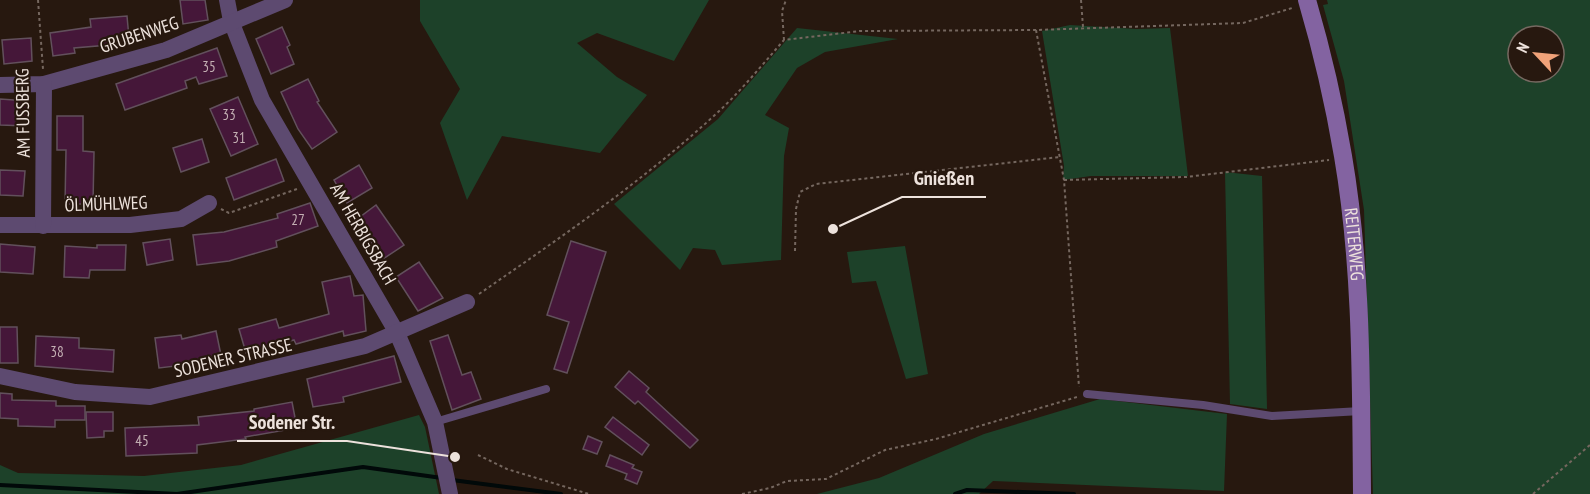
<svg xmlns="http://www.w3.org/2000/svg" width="1590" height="494" font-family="'PT Sans Narrow',sans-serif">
	<rect width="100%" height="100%" fill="#27180f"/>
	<!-- green -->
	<g fill="#1d4129" fill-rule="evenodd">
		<path d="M420,0H709L674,61L597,33L577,43L617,77L647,95L600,153L502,136L467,200L440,123L460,89L420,21Z"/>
		<path d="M1327,0H1590V494H1373L1364,210L1344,81L1323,5L1328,4ZM1518,36H1554V72H1518Z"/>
		<path d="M1070,25L1137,29L1170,28L1188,176H1091L1063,180L1064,166L1042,31Z"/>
		<path d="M797,28L898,39L825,52L797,68L765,115L789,128L784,156L781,260L722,265L715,250L693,248L680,270L614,204L718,119Z"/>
		<path d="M1225,172L1262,176L1267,409L1230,404Z"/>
		<path d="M905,246L928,374L906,379L876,281L852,283L847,252Z"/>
		<path d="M1100,399L1227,414L1224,491L993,481L979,494H817L879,478L984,434Z"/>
		<path d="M419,415L425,427L439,494H0V465L18,473L144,476L241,465Z"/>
	</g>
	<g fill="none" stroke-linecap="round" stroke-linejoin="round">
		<!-- stream -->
		<g stroke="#010909" stroke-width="4">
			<path d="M452,480L561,494"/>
			<path d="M0,485L177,494L363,467L442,478"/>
			<path d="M955,494L967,490L1074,494"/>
		</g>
	</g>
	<!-- building -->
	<g fill="#451739" stroke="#62505c" stroke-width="1.5">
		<path d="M180,0H205L208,20L183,24Z"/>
		<path d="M127,16L129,38L109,40V45L74,48L75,53L53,56L50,33L91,27L90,19Z"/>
		<path d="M282,27L290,45L287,47L294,64L271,74L256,39Z"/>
		<path d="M31,38L32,61L4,64L2,40Z"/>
		<path d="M217,48L227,76L199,84L196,77L185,81L187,88L125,110L116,84Z"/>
		<path d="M308,79L319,101L317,102L337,132L312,149L298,129L281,92Z"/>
		<path d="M238,97L258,144L231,156L210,109Z"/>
		<path d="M0,99L28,101L27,126L0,125Z"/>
		<path d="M57,116H83V151L94,152L93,204H65L66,150H57Z"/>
		<path d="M202,139L209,162L181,172L173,148Z"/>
		<path d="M276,159L284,181L234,200L226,178Z"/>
		<path d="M359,165L372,188L347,203L334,180Z"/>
		<path d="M0,170L25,171L23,196L0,195Z"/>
		<path d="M310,203L318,226L276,241L277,247L229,261L197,265L193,235L224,232L278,218L277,214Z"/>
		<path d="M376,205L404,245L383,259L356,220Z"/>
		<path d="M170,239L173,260L147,265L143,243Z"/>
		<path d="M571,241L606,252L567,373L554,369L569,322L547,315Z"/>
		<path d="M0,244L35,247L33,274L0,272Z"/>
		<path d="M97,245H126L125,270H90L89,278L64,277L65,246L97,248Z"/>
		<path d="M419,262L443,298L418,311L396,277Z"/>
		<path d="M350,276L354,296L363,295L366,331L344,336L343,331L296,344L294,340L246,353L239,329L276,319L279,328L329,314L322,282Z"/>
		<path d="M0,327H17L18,363H0Z"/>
		<path d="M216,331L222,360L200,365V363L159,368L155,338L181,335L182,339Z"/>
		<path d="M448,335L462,375L471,372L481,399L452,410L430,341Z"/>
		<path d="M36,336L79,338V348L114,350L113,372L35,366Z"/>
		<path d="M394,356L401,382L343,397L344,402L313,407L307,379Z"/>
		<path d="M629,371L649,388L646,392L698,440L690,448L638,401L635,404L615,387Z"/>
		<path d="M0,393L12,394V400L56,401V406H85V420H55V427L18,426V419L0,418Z"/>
		<path d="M292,402L297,428L245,437L246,439L197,445V453L126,456L125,428L199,425L198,417L254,411V409Z"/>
		<path d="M86,412H113V431H104V437L87,438Z"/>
		<path d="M613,417L649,445L642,455L605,427Z"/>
		<path d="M588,436L602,442L597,454L583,449Z"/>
		<path d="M610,455L634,465L632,468L642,472L637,484L625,479L627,474L606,466Z"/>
	</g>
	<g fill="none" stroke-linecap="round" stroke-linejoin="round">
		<!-- path -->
		<g stroke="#75675f" stroke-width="2" stroke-dasharray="3 3" stroke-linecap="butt">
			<path d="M38,0L43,69"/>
			<path d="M1081,0L1083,27"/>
			<path d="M1036,30L1064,180L1079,387"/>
			<path d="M784,40L782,11L786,0"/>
			<path d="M1064,180L1186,177L1329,160"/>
			<path d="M221,209L229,213L297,189"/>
			<path d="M795,251L796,209L800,192L816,184L1060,157"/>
			<path d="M479,294C560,238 643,181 716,114C740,92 762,65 784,40L860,31L1036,30L1243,23L1292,8"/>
			<path d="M478,455L507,469L589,494"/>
			<path d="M742,494L770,488L787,481L826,479L885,450L936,439L1077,397"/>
			<path d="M1533,494L1590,445"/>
		</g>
		<!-- lane -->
		<g stroke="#5d4a70" stroke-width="8">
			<path d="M1087,394L1203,405L1272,416L1361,411"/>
			<path d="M435,422L546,389"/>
		</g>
		<!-- street -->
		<g stroke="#5d4a70" stroke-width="16">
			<path d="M227,0L231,21L262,100L397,333L435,422L450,494"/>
			<path d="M0,85L44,84L166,50L285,0"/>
			<path d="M0,225H130L181,219L209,203"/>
			<path d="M43,226L44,84"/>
			<path d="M0,376L75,392L150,397L365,346L467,302"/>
		</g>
		<!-- secondary -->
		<path stroke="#8363a1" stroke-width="18" id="s1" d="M1307,0C1322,51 1334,103 1343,156C1362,267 1361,382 1362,494"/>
	</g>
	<g text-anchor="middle" stroke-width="4.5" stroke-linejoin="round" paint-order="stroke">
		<!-- number labels -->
		<g font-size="15" fill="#c3afb3">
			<text x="209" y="72">35</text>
			<text x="229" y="120">33</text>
			<text x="239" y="143">31</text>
			<text x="298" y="225">27</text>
			<text x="57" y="357">38</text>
			<text x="142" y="446">45</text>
		</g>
		<!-- street labels -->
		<g font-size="18" fill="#ede2dc" stroke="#27180f">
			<text transform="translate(139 35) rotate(-18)" y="6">GRUBENWEG</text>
			<text transform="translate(23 113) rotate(-91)" y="6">AM FUSSBERG</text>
			<text transform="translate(106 204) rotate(-2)" y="6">ÖLMÜHLWEG</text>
			<text transform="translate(363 234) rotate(60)" y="6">AM HERBIGSBACH</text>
			<text dy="6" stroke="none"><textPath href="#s1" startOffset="249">REITERWEG</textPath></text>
			<text transform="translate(233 358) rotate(-13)" y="6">SODENER STRASSE</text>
		</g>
	</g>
	<!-- callouts -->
	<path fill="none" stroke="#ede2dc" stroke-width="2" d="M833 229L902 197H986M455 457L347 441H237"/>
	<g fill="#ede2dc" stroke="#27180f" stroke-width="2">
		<circle cx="833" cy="229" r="6"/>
		<circle cx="455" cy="457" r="6"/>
	</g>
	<g font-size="20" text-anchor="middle" font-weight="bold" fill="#ede2dc" stroke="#27180f" stroke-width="4.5" stroke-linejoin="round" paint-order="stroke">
		<text x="944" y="185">Gnießen</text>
		<text x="292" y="429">Sodener Str.</text>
	</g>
	<!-- north arrow -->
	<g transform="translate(1536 54) rotate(296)"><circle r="28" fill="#27180f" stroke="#766961" stroke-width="1.5"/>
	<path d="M0-4.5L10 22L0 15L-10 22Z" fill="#f0a279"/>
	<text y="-9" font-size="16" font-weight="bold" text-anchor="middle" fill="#ede2dc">N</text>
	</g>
</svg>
